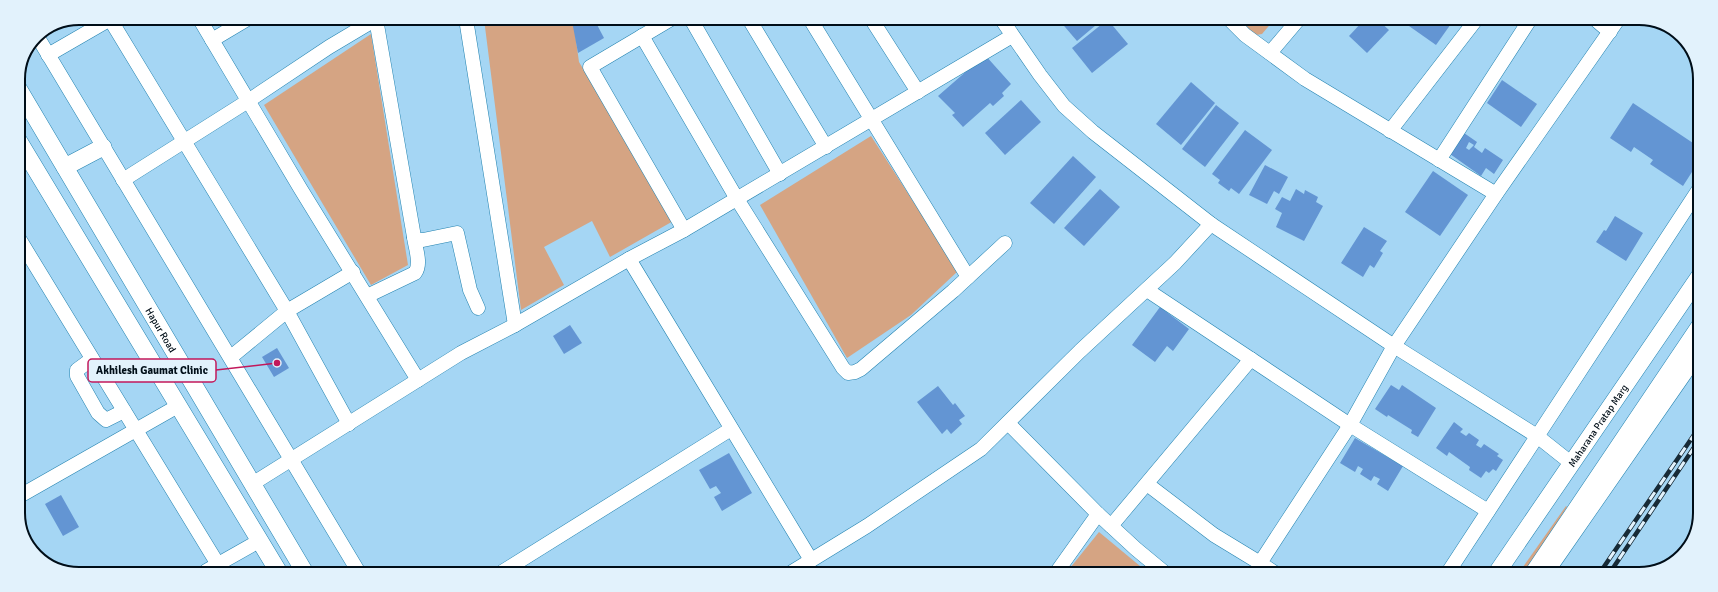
<svg xmlns="http://www.w3.org/2000/svg" width="1718" height="592" font-family="Signika,sans-serif">
	<rect width="100%" height="100%" fill="#a5d6f4"/>
	<!-- green -->
	<g fill="#d5a483">
		<path d="M484,19H573L579,62L675,220L610,257L592,221L544,247L564,285L521,310Z"/>
		<path d="M1235,20H1274L1262,34L1256,35Z"/>
		<path d="M371,34L408,265L371,285L264,105Z"/>
		<path d="M871,136L958,271L911,315L847,358L760,205Z"/>
		<path d="M1566,506L1567,507L1524,574H1518Z"/>
		<path d="M1099,532L1146,571L1144,573H1066Z"/>
	</g>
	<!-- building -->
	<g fill="#6395d3" fill-rule="evenodd">
		<path d="M577,19H594L604,38L578,53L572,21Z"/>
		<path d="M1059,20H1102L1077,41Z"/>
		<path d="M1107,20H1108L1128,44L1092,73L1072,48Z"/>
		<path d="M1363,21H1379L1389,30L1367,53L1349,36Z"/>
		<path d="M1412,21H1453L1436,45L1409,26Z"/>
		<path d="M985,55L1011,84L1002,93L1004,96L993,106L990,103L963,127L952,115L955,113L938,96Z"/>
		<path d="M1502,80L1537,104L1521,127L1487,103Z"/>
		<path d="M1191,82L1215,103L1181,145L1156,124Z"/>
		<path d="M1021,100L1041,122L1005,155L985,133Z"/>
		<path d="M1633,103L1699,147V161L1683,186L1650,164L1653,160L1634,147L1631,152L1610,138Z"/>
		<path d="M1216,105L1239,123L1205,167L1182,149Z"/>
		<path d="M1245,130L1272,150L1239,194L1231,188L1229,191L1218,183L1220,180L1212,174Z"/>
		<path d="M1464,133L1477,142L1474,147L1482,153L1485,148L1503,160L1494,174L1486,168L1481,176L1450,154ZM1469,142L1474,145L1469,150L1466,148Z"/>
		<path d="M1073,156L1096,177L1054,224L1030,203Z"/>
		<path d="M1265,165L1288,177L1279,194L1274,191L1267,204L1249,195Z"/>
		<path d="M1433,171L1468,195L1440,236L1405,212Z"/>
		<path d="M1100,189L1120,207L1084,246L1064,228Z"/>
		<path d="M1296,189L1304,194L1305,190L1318,197L1316,202L1323,206L1304,241L1276,227L1282,213L1275,209L1282,197L1290,201Z"/>
		<path d="M1615,216L1643,233L1626,261L1596,242L1604,230L1606,231Z"/>
		<path d="M1364,227L1387,241L1380,251L1383,253L1374,268L1370,265L1363,277L1341,263Z"/>
		<path d="M1160,307L1189,329L1173,351L1167,346L1155,362L1132,345Z"/>
		<path d="M570,325L582,343L564,354L553,336Z"/>
		<path d="M277,348L289,368L274,377L262,357Z"/>
		<path d="M1391,385L1399,390L1402,385L1436,408L1418,437L1411,433L1412,430L1388,415L1387,417L1375,409Z"/>
		<path d="M938,386L953,405L955,403L965,416L959,420L962,424L951,434L947,429L942,434L917,402Z"/>
		<path d="M1454,422L1463,429L1460,432L1466,436L1469,433L1479,440L1476,445L1481,448L1484,444L1499,454L1497,456L1503,460L1496,471L1493,469L1489,473L1486,471L1481,478L1469,470L1470,467L1449,452L1447,456L1436,448Z"/>
		<path d="M1355,438L1403,466L1388,491L1377,484L1380,479L1374,476L1371,481L1360,474L1363,469L1358,466L1355,472L1340,463Z"/>
		<path d="M729,453L752,493L722,511L714,497L721,493L716,486L710,489L699,470Z"/>
		<path d="M61,495L79,527L63,536L45,504Z"/>
	</g>
	<g fill="none" stroke-linecap="round" stroke-linejoin="round">
		<defs>
			<g id="minor">
				<path d="M199,18L300,188L418,380"/>
				<path d="M110,19L287,311L349,424"/>
				<path d="M376,19L414,237L417,240H423L457,233L470,290L478,308"/>
				<path d="M466,19L515,325"/>
				<path d="M671,19L590,67L684,230"/>
				<path d="M691,19L780,174"/>
				<path d="M749,19L826,147"/>
				<path d="M810,19L968,277"/>
				<path d="M872,20L918,92"/>
				<path d="M1002,20L1040,75L1064,106L1093,132L1211,224L1394,346L1537,436L1571,463"/>
				<path d="M1230,20L1245,35L1305,79L1496,194"/>
				<path d="M1597,21L1610,32"/>
				<path d="M37,36L358,571"/>
				<path d="M642,36L737,199L843,368L848,373L855,372L861,369L953,291L1005,243"/>
				<path d="M212,40L249,18"/>
				<path d="M1270,53L1298,20"/>
				<path d="M48,55L112,18"/>
				<path d="M1390,131L1475,21"/>
				<path d="M1439,160L1529,21"/>
				<path d="M123,180L248,101L329,47L376,19"/>
				<path d="M18,237L222,571"/>
				<path d="M629,259L811,560"/>
				<path d="M1147,290L1350,425L1488,511"/>
				<path d="M367,296L415,273C422,264 415,247 414,237"/>
				<path d="M231,357L287,311L353,272"/>
				<path d="M92,359L77,370V376L98,413L106,420L124,411"/>
				<path d="M1008,423L1098,514L1136,549L1165,573"/>
				<path d="M252,484L461,353L515,325L629,259L684,230L1012,36"/>
				<path d="M1147,484L1214,535L1260,563"/>
				<path d="M18,497L178,406"/>
				<path d="M1111,526L1251,359"/>
				<path d="M206,571L259,541"/>
				<path d="M502,572L731,429"/>
				<path d="M792,572L867,526L981,449L1080,351L1175,263L1211,224"/>
				<path d="M1056,573L1098,514"/>
				<path d="M1275,573L1260,563L1350,425L1394,346L1496,194L1617,21"/>
				<path d="M1447,574L1699,189"/>
				<path d="M1531,574L1698,326"/>
			</g>
			<g id="major">
				<path id="s1" d="M18,88L304,571"/>
				<path d="M18,140L278,571"/>
				<path d="M65,167L103,147"/>
				<path id="s2" d="M1496,574L1699,277"/>
				<path d="M1544,574L1698,352"/>
			</g>
		</defs>
		<!-- minor casing -->
		<use href="#minor" stroke="#2383b0" stroke-width="15"/>
		<!-- major casing -->
		<use href="#major" stroke="#2383b0" stroke-width="18"/>
		<!-- minor -->
		<use href="#minor" stroke="#fff" stroke-width="14"/>
		<!-- major -->
		<use href="#major" stroke="#fff" stroke-width="17"/>
		<defs>
			<g id="rail">
				<path d="M1599,574L1698,429"/>
				<path d="M1609,574L1697,443"/>
			</g>
		</defs>
		<!-- rail casing -->
		<use href="#rail" stroke="#172a36" stroke-width="4.5"/>
		<!-- rail -->
		<use href="#rail" stroke="#e2f2fc" stroke-width="3" stroke-dasharray="9" stroke-linecap="butt"/>
	</g>
	<g text-anchor="middle" stroke-width="3" stroke-linejoin="round" paint-order="stroke">
		<!-- street labels -->
		<g font-size="10" fill="#000e18" stroke="#e2f2fc">
			<text dy="4" stroke="none"><textPath href="#s1" startOffset="281">Hapur Road</textPath></text>
			<text dy="4" stroke="none"><textPath href="#s2" startOffset="180">Maharana Pratap Marg</textPath></text>
		</g>
	</g>
	<!-- crop -->
	<path d="M0 0H1718V592H0ZM79 25H1639A54 54 0 0 1 1693 79V513A54 54 0 0 1 1639 567H79A54 54 0 0 1 25 513V79A54 54 0 0 1 79 25Z" fill="#e2f2fc" fill-rule="evenodd"/>
	<path fill="none" stroke="#000e18" stroke-width="2" d="M79 25H1639A54 54 0 0 1 1693 79V513A54 54 0 0 1 1639 567H79A54 54 0 0 1 25 513V79A54 54 0 0 1 79 25Z"/>
	<!-- callouts -->
	<path fill="none" stroke="#c2185b" stroke-width="1.5" d="M277 363L216 370"/>
	<circle fill="#c2185b" stroke="#e2f2fc" stroke-width="1.5" cx="277" cy="363" r="4"/>
	<rect fill="#e2f2fc" stroke="#c2185b" stroke-width="1.5" x="88" y="359" width="128" height="23" rx="4"/>
	<g font-size="11" text-anchor="middle" font-weight="bold" fill="#000e18">
		<text x="152" y="374">Akhilesh Gaumat Clinic</text>
	</g>
</svg>
